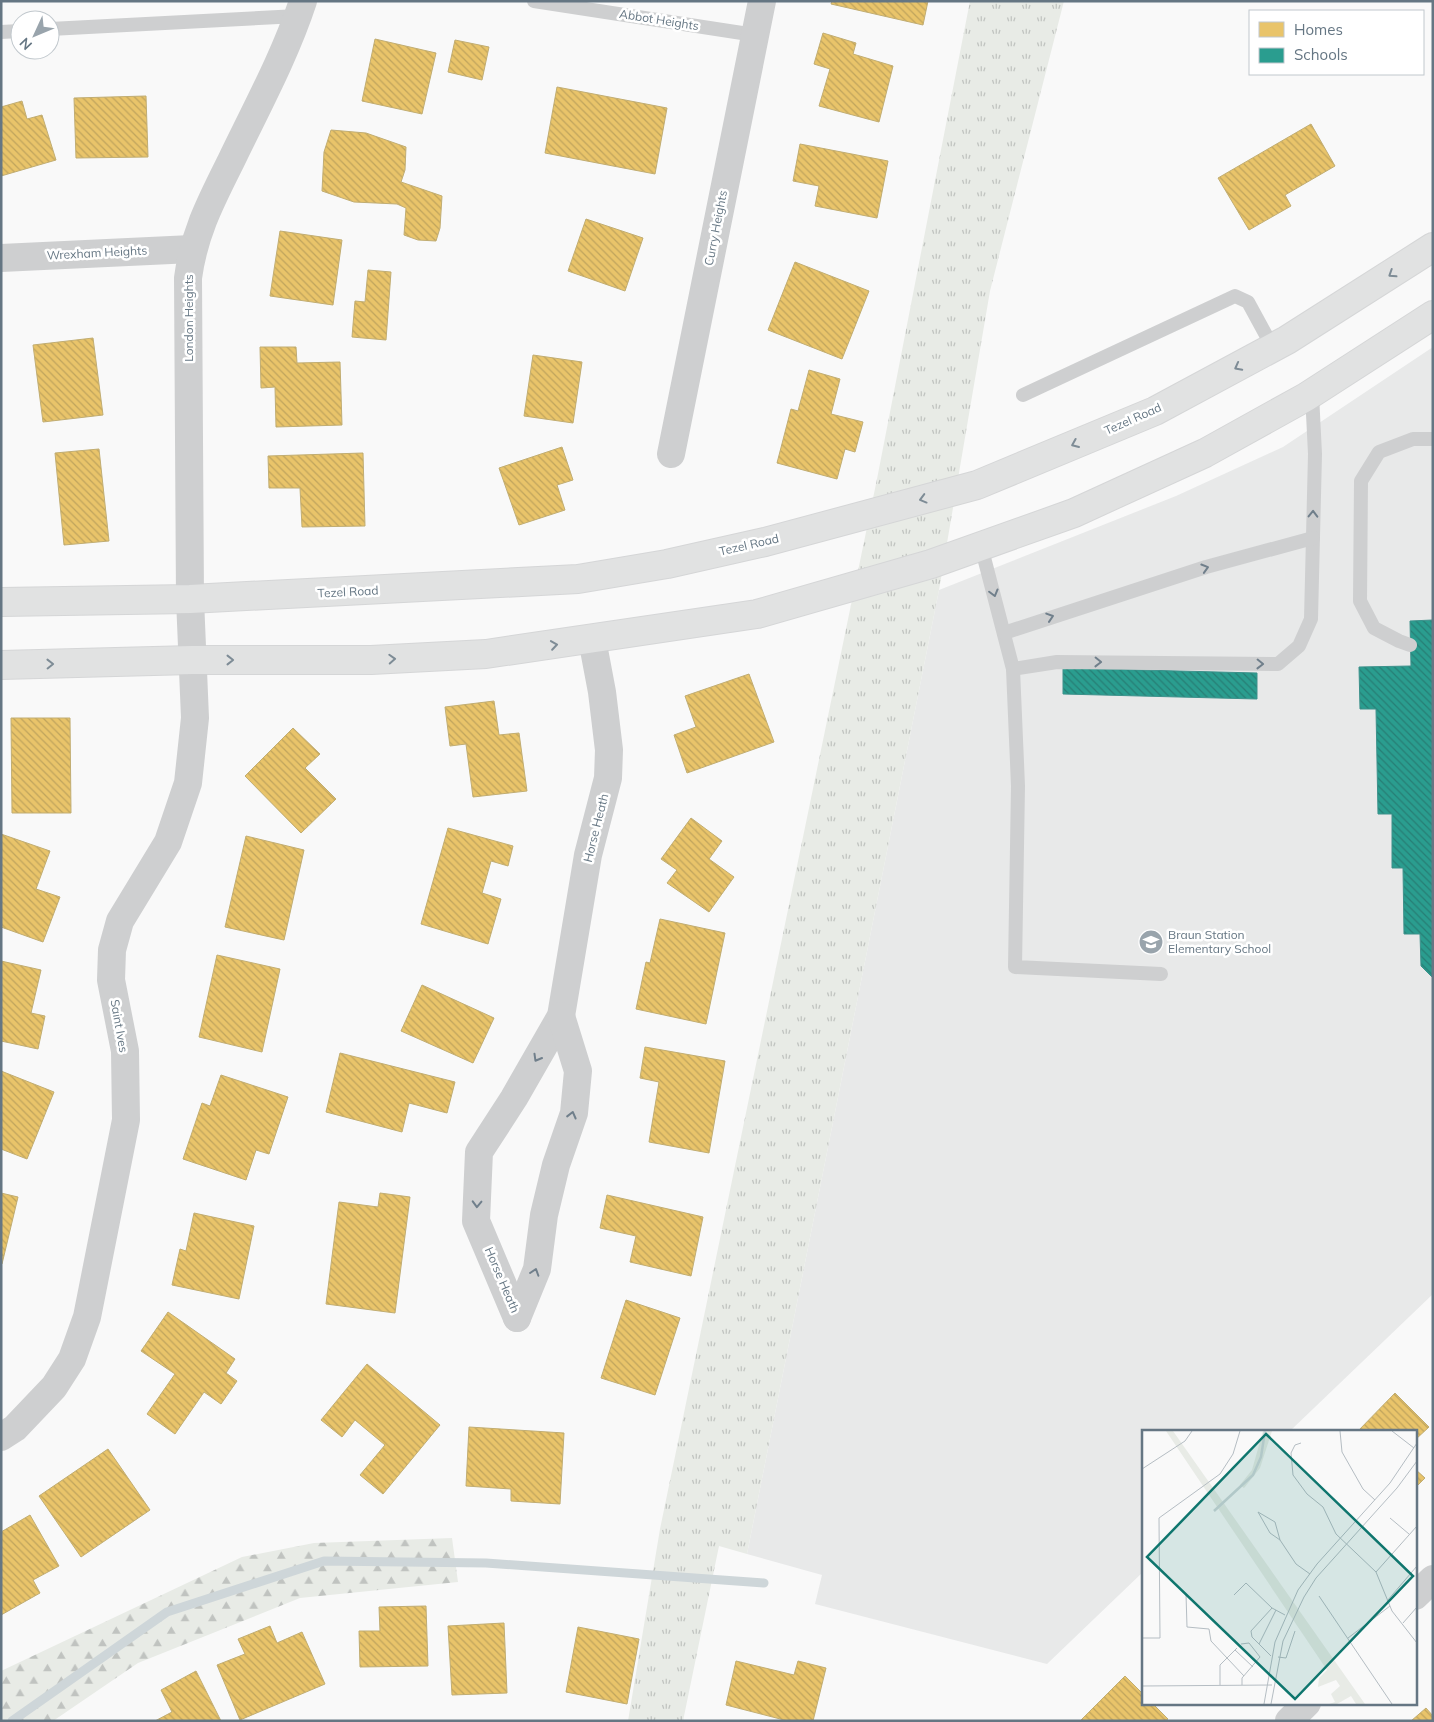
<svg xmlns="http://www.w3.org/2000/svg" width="1434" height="1722" font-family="Mulish,sans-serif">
	<defs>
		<pattern id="grass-tufts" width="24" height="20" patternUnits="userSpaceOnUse" patternTransform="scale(1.25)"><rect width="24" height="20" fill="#e8ebe6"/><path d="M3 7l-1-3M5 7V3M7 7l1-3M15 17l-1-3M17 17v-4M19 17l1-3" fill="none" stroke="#c0c3c0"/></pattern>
		<pattern id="forest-firs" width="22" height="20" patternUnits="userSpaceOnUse" patternTransform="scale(1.25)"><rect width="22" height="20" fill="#e8ebe6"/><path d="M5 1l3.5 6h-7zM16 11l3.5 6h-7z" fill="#c0c3c0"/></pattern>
		<pattern id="homes-back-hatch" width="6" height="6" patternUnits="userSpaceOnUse" patternTransform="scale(1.25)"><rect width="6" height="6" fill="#e9c46a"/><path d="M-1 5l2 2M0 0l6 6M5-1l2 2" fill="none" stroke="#c0a45d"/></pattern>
		<pattern id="schools-back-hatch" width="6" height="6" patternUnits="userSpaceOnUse" patternTransform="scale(1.25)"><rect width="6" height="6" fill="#2a9d8f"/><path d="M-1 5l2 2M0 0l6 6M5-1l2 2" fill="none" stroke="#277e75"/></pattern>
	</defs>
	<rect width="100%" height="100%" fill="#f9f9f9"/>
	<!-- built -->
	<path fill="#e8e9e9" d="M1433,347V1294L1290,1431H1143V1572L1047,1664L815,1604L822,1575L747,1554L939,590L1176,496L1283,447Z"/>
	<!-- grass -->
	<path fill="url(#grass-tufts)" d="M970,1H1064L990,291L939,590L747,1554L719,1546L683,1721H628L660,1529L877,479Z"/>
	<!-- forest -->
	<path fill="url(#forest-firs)" d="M452,1538L458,1582L300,1598L138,1663L53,1721H1V1671L242,1557L314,1543Z"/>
	<!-- homes -->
	<g fill="url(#homes-back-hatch)" stroke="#c1ad72">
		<path d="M832,1H928L923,25L831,4Z"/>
		<path d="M823,33L856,43L853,54L893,66L879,122L819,106L830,69L814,64Z"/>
		<path d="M375,39L436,53L422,114L362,101Z"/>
		<path d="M455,40L489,47L482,80L448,72Z"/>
		<path d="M557,87L667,108L655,174L545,153Z"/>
		<path d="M146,96L148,157L76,158L74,98Z"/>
		<path d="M22,101L27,119L42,115L56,160L1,176V107Z"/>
		<path d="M1311,124L1335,166L1285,195L1291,206L1249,230L1218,178Z"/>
		<path d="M331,130L366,133L406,147L405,170L401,182L442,196L440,228L436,241L418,240L404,235L406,208L397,204L354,202L322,191L324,152Z"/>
		<path d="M800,144L888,161L877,218L815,206L819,186L793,181Z"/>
		<path d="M586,219L643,238L625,291L568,271Z"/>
		<path d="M280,231L342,240L333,305L270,296Z"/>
		<path d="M795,262L869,291L842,359L768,330Z"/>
		<path d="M368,270L391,272L386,340L352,337L355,301L365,302Z"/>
		<path d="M93,338L103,415L43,422L33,345Z"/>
		<path d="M260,347H296L297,363L340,362L342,425L276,427L275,387L261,388Z"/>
		<path d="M533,355L582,362L573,423L524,416Z"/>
		<path d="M809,370L840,379L831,414L863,422L855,452L845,449L837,479L777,463L791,409L798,411Z"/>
		<path d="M562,447L573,480L557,485L565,510L519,525L499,468Z"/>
		<path d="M99,449L109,541L64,545L55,453Z"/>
		<path d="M363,453L365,526L302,527L300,488H269L268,456Z"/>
		<path d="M749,674L774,742L687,773L674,735L696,727L685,696Z"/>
		<path d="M494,701L499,735L519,733L527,791L473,797L466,744L450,746L445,707Z"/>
		<path d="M11,718H70L71,813H12Z"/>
		<path d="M293,728L320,754L305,768L336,799L301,833L245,776Z"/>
		<path d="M691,818L722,841L709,859L734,877L709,912L667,883L677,870L661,859Z"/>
		<path d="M448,828L513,846L508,866L491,861L482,893L501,899L488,944L421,924Z"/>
		<path d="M1,834L50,851L36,889L60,897L43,942L1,927Z"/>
		<path d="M246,836L304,850L284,940L225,927Z"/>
		<path d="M660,919L725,933L706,1024L636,1009L646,962L650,963Z"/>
		<path d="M217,955L280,969L262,1052L199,1037Z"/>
		<path d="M1,961L41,970L31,1013L45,1016L38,1049L1,1041Z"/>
		<path d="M422,985L494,1018L473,1063L401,1031Z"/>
		<path d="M645,1047L725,1061L709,1153L649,1142L659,1082L640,1078Z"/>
		<path d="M340,1053L455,1082L447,1113L409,1103L402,1132L326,1112Z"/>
		<path d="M1,1071L54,1092L27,1159L1,1149Z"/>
		<path d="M221,1075L288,1097L269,1154L256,1150L246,1180L183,1159L202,1103L210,1106Z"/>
		<path d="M1,1193L18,1197L2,1264L1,1263Z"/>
		<path d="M380,1193L410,1197L395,1313L326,1304L339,1202L378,1207Z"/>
		<path d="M607,1195L703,1217L691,1276L630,1262L636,1236L600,1228Z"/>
		<path d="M194,1213L254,1226L239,1299L172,1285L180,1249L186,1251Z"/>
		<path d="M626,1300L680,1318L655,1395L601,1378Z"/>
		<path d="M168,1312L235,1359L226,1373L237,1381L221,1404L204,1392L175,1434L147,1414L175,1374L141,1351Z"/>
		<path d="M367,1364L440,1425L383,1494L360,1475L385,1445L355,1420L342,1437L321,1420Z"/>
		<path d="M1395,1393L1429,1427L1415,1440V1431H1358Z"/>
		<path d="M469,1427L564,1433L560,1504L511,1501V1489L466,1486Z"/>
		<path d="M108,1449L150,1510L81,1557L39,1496Z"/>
		<path d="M1415,1469L1425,1478L1415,1488Z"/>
		<path d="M30,1515L59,1566L33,1580L40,1593L1,1615V1532Z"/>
		<path d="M426,1606L428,1666L360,1667L359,1631H380L379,1607Z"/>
		<path d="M504,1623L507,1693L452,1695L448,1626Z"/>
		<path d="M270,1626L277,1643L302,1632L325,1684L240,1720L217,1665L245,1654L238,1639Z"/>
		<path d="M578,1627L639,1639L627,1704L566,1692Z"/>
		<path d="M736,1661L794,1675L798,1661L826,1668L813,1721H788L726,1705Z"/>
		<path d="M196,1671L221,1721H155L172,1712L161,1690Z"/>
		<path d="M1125,1676L1143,1694V1703H1152L1168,1719L1165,1721H1080Z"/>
		<path d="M1426,1708L1433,1716V1721H1411Z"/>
	</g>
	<!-- schools -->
	<g fill="url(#schools-back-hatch)" stroke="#3c918b">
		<path d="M1433,620V978L1421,966L1420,934H1404L1403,868H1392V814H1378L1376,709H1360L1359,667L1411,666L1410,621Z"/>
		<path d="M1063,668L1257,673V699L1063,694Z"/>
	</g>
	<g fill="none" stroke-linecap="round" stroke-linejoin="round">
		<!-- stream -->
		<path stroke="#ced6d9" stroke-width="9" d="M12,1721L167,1612L324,1561L486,1563L764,1583"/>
		<defs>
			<g id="secondary">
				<path d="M1,602L190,599L578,579L667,564L765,542L977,485L1155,411L1287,340L1433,247"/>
				<path d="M1,665L192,660H371L486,654L757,614L931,564L1074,513L1205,453L1306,397L1433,315"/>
			</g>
		</defs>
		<!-- secondary casing -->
		<use href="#secondary" stroke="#d5d6d7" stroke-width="30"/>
		<!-- lane -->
		<g stroke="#cecfd0" stroke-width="14">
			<path d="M534,1L755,35"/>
			<path d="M50,29L298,16"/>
			<path d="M1,32L20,31"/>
			<path d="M1023,395L1235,296L1248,302L1273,348"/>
			<path d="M981,546L1013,669L1057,662L1278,664L1299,646L1311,619L1315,454L1312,394"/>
			<path d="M1004,633L1206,567L1313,538"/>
			<path d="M1410,645L1399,641L1374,628L1360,601L1361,481L1379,452L1413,439H1433"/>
			<path d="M1013,669L1018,786L1015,967L1161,974"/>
		</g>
		<!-- street -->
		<g stroke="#cecfd0" stroke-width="28">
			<path d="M1,258L192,249"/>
			<path d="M671,454L762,1"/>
			<path d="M517,1318L476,1221L479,1152L514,1098L561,1016L588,855L608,778L609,750L602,692L592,639"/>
			<path d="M517,1318L537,1269L544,1215L556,1165L574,1113L578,1071L561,1016"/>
			<path d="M1,1437L15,1428L54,1387L72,1359L87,1317L126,1120L125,1051L111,980L112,950L120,921L168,842L188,783L195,718L190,599L188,278C194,233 211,201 231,161C256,109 285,56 303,1"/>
			<path d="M1415,1596L1433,1579"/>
			<path d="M1289,1721L1307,1703"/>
		</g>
		<!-- secondary -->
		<use href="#secondary" stroke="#e1e2e2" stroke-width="28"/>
	</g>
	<!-- one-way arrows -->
	<defs><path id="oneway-chevron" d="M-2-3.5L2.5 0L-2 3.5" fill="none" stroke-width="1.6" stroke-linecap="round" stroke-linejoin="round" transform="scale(1.25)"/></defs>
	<g stroke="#7e8c96">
		<use href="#oneway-chevron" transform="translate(1392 274) rotate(147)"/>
		<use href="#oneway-chevron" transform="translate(1238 367) rotate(152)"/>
		<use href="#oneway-chevron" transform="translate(1075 444) rotate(157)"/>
		<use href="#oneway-chevron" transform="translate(923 499) rotate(165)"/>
		<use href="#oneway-chevron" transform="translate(554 645) rotate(-8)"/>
		<use href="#oneway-chevron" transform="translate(392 659) rotate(-3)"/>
		<use href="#oneway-chevron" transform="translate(230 660)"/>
		<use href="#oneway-chevron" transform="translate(50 664) rotate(-1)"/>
	</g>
	<g stroke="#707f8b">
		<use href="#oneway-chevron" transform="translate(1313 514) rotate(-89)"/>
		<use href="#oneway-chevron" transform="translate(1205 568) rotate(-17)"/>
		<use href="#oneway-chevron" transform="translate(994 593) rotate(75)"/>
		<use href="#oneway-chevron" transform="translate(1050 617) rotate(-18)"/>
		<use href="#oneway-chevron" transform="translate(1098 662) rotate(1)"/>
		<use href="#oneway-chevron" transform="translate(1260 664) rotate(1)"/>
		<use href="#oneway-chevron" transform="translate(537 1058) rotate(120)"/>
		<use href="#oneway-chevron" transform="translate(572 1115) rotate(-76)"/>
		<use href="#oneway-chevron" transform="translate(477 1204) rotate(92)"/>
		<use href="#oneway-chevron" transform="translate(535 1272) rotate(-72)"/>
	</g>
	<!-- icons -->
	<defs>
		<symbol id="school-disc" viewBox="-11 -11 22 22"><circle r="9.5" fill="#99a4ac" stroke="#fff"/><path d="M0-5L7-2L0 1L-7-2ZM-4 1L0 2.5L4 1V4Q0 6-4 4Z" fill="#fff"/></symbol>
	</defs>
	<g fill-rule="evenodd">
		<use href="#school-disc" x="1137" y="928" width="28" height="28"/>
	</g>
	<g text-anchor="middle" stroke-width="5" stroke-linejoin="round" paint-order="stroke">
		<!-- street labels -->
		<g font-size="12" fill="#657683" stroke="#fff">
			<text transform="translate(659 20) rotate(9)" y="4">Abbot Heights</text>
			<text transform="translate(716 228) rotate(-79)" y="4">Curry Heights</text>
			<text transform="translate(97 253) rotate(-3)" y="4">Wrexham Heights</text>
			<text transform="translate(189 318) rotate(-90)" y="4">London Heights</text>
			<text transform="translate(1133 419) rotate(-24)" y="4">Tezel Road</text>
			<text transform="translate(749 545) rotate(-13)" y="4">Tezel Road</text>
			<text transform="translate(348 592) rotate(-3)" y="4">Tezel Road</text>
			<text transform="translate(596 828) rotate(-76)" y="4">Horse Heath</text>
			<text transform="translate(119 1026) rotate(80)" y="4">Saint Ives</text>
			<text transform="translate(502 1280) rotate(67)" y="4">Horse Heath</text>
		</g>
		<!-- poi labels -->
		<g font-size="12" fill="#657683" stroke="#fff" text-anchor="start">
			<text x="1168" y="939">Braun Station<tspan x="1168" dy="14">Elementary School</tspan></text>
		</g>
	</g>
	<!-- overview -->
	<g transform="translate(1142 1430)">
		<rect width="275" height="275" fill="#f9f9f9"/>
		<path d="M24,1H31L223,274H214L209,266L195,274H187L193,272L189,264L198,256L194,250L176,257L177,248L185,240Z" fill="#e8ebe6"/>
		<path d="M121,1H130L118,38L102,58L98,55L110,40Z" fill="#e8ebe6"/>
		<path fill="none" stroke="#ced6d9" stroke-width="2.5" d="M72,81L111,45L119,27L123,1"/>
		<path fill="none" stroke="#b5bdc3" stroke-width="1" d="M198,1L200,22L221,59L233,70M250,1L272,18M159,13L153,15L149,23L151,45L165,64L181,77L194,104L234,142L250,181L275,213M0,39L43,11L50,1M116,82L133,92L138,110L154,134L168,144M116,82L128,103L138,110M248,88L267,104M234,142L275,96M44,164L45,197L67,199L69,211L102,246M92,165L104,153L130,178M177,166L250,274M245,171L275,136M261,193L275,177M0,208H18L17,88L78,44L91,24L98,1M206,208L248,176M99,214L107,213L118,227L100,248V255M117,214L134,180M93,220L111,237M129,226L110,207L109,201L130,178L143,185M136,227L144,228L153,201M78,255V235L95,218M0,256L130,255M122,274L133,212L156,160L175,134L248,53L275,13M129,274L141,211L162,167L174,148L255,58L275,31"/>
		<path fill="#0f766e" fill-opacity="0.15" stroke="#0f766e" stroke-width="2.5" d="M124,4L271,146L153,269L5,127Z"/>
		<rect width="275" height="275" fill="none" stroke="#657683" stroke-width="2.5"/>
	</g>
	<!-- border -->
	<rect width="1434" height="1722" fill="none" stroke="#657683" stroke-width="5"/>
	<!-- legend -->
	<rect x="1249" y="10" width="175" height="65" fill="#ffffff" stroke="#c1c8cd"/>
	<rect x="1259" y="22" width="25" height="15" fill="#e9c46a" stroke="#c1c8cd"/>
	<text x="1294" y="35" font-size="15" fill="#657683">Homes</text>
	<rect x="1259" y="48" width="25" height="15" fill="#2a9d8f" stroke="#c1c8cd"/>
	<text x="1294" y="60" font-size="15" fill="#657683">Schools</text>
	<!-- north arrow -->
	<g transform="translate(35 35) rotate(226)"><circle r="24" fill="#ffffff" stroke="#c1c8cd"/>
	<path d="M0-4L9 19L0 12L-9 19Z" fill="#99a4ac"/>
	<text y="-8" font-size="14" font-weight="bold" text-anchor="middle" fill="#657683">N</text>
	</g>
</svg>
